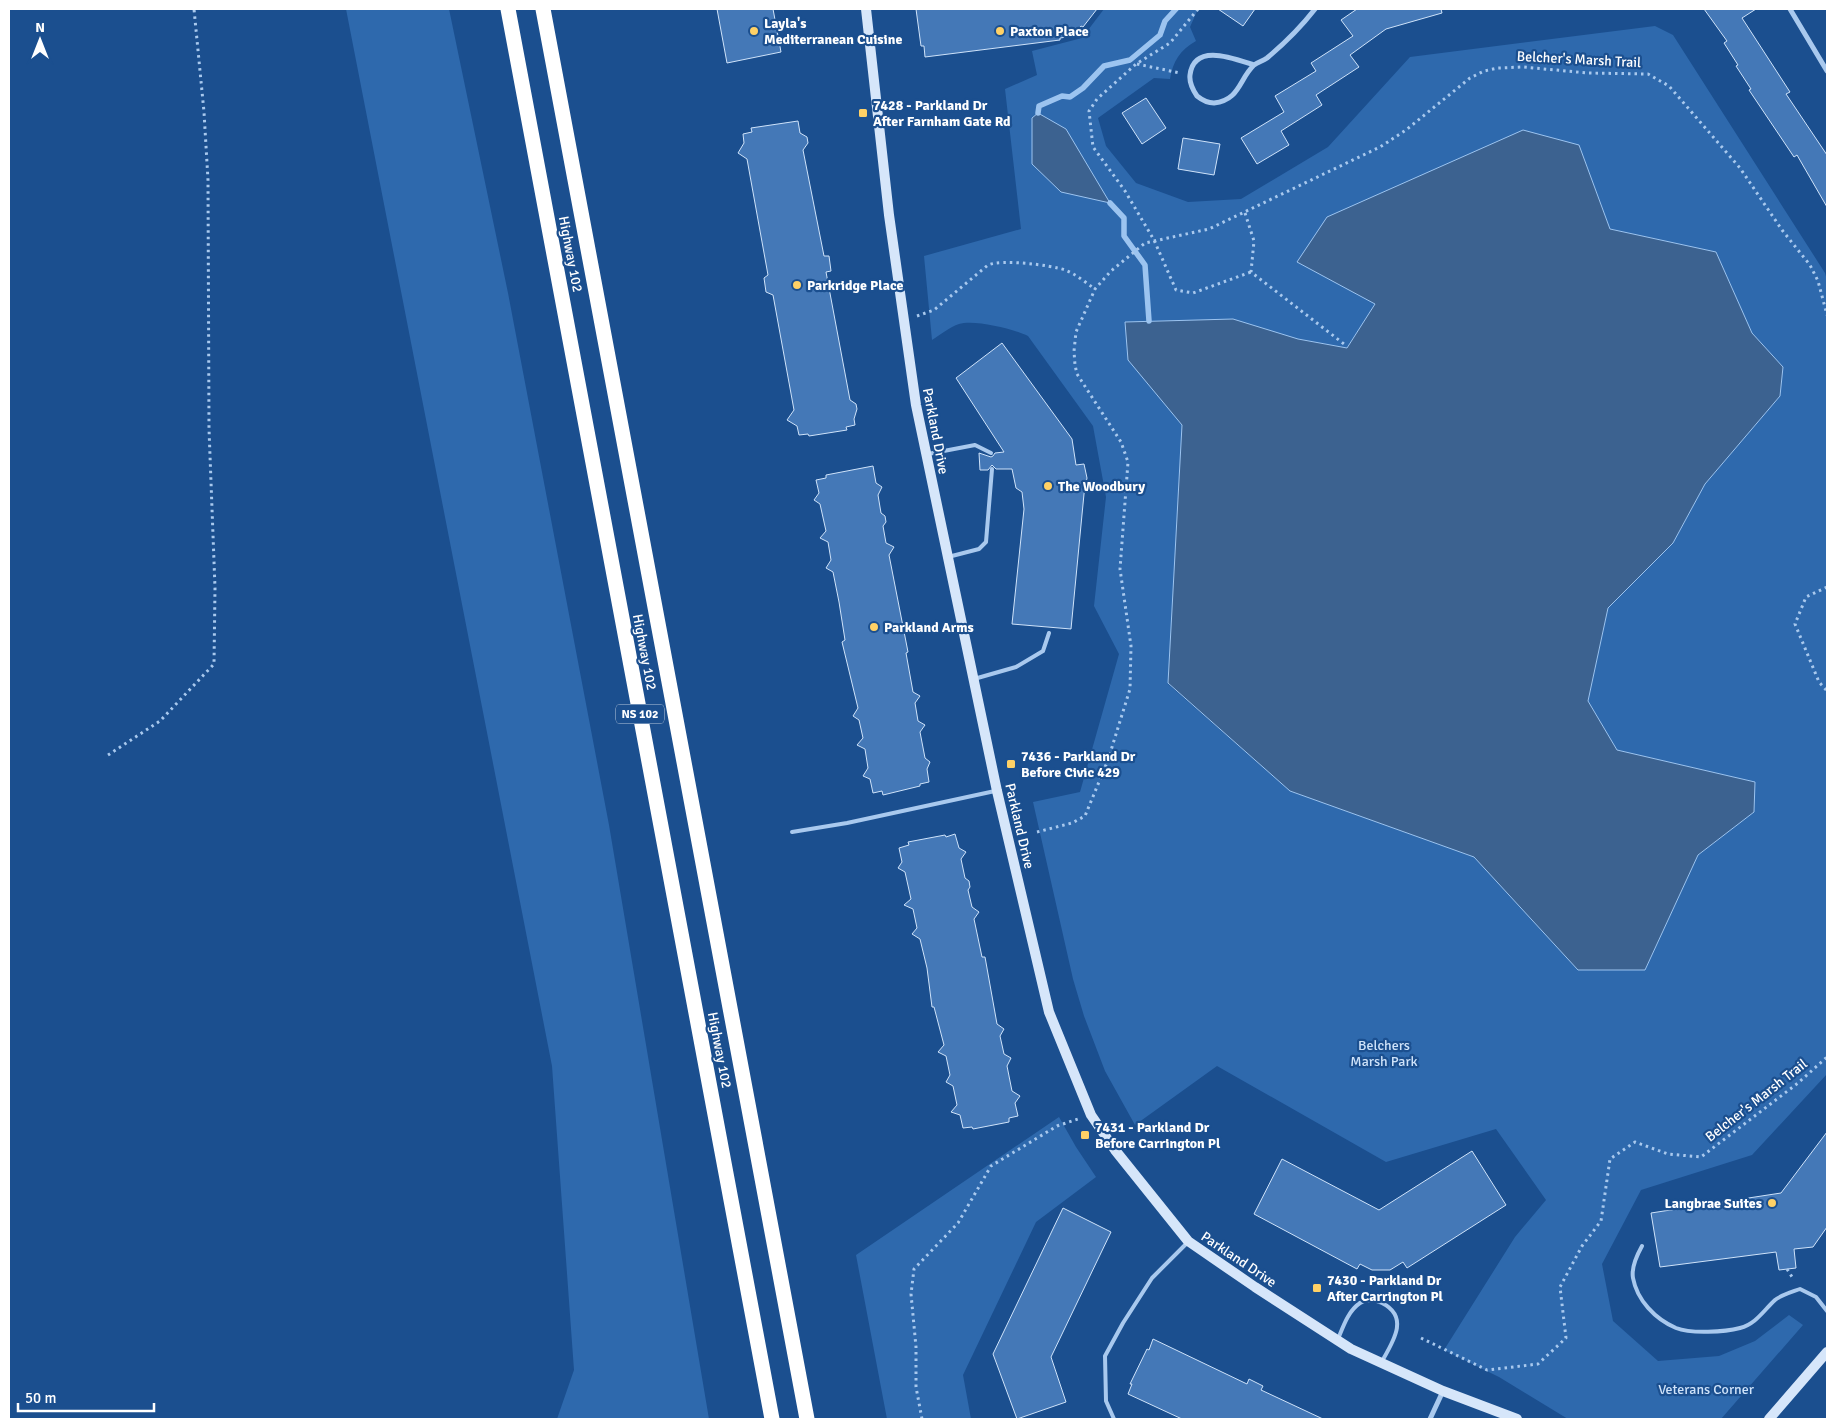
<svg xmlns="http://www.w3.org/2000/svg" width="1836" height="1428" font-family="Signika,sans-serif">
	<rect width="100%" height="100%" fill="#1b4f8f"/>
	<!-- green -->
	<g fill="#2e69ad" fill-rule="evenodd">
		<path d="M346,9H449L508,293L609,825L709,1419H557L574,1370L552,1066Z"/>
		<path d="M1104,9H1198L1190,27L1196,41C1180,50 1173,61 1170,79L1154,78L1098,118L1106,146L1136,183L1188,202L1241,199L1328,147L1410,57L1655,26L1673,35L1825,273L1827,280V1074L1752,1155L1641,1190L1602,1264L1613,1321L1658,1361L1719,1356L1755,1341L1789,1315L1803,1325L1721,1419H1568L1499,1377L1444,1350L1515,1237L1546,1200L1496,1129L1386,1162L1217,1066L1135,1125L1105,1071L1084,1016L1073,979L1033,802L1080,792L1119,654L1094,606L1106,497L1093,426L1028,336C1014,329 974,319 959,324C950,327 940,335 932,340L924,256L1021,229L1005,89L1037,75L1032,51L1082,38ZM1579,145L1610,229L1716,252L1752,333L1783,367L1780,396L1705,484L1673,543L1608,608L1588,701L1617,750L1755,782L1754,812L1698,855L1645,970H1578L1474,857L1290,791L1168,684L1182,425L1298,339L1347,348L1375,304Z"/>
		<path d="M1059,1117L1076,1147L1096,1177L1036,1222L963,1375L971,1419H887L856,1255Z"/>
	</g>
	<!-- water -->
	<g fill="#3c6290" stroke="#9cc4f0">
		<path d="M1038,113L1066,129L1110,203L1061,192L1032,164V118Z"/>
		<path d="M1523,130L1579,145L1610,229L1716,252L1752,333L1783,367L1780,396L1705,484L1673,543L1608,608L1588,701L1617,750L1755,782L1754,812L1698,855L1645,970H1578L1474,857L1290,791L1168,683L1182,425L1128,360L1125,322L1233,319L1298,339L1347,348L1375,304L1297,262L1327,217Z"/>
	</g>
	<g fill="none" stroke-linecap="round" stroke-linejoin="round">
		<!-- stream -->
		<g stroke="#9cc4f0" stroke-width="5.5">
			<path d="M1038,113L1039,106L1062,96L1070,97L1083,88L1104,66L1130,60L1160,35L1165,21L1176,9"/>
			<path d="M1110,203L1124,218V236L1145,265L1149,321"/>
		</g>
	</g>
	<!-- building -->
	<g fill="#4478b7" stroke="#cfe3fa">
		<path d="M717,9H773L781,52L727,63Z"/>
		<path d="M916,9H1097L1083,27L1081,26L1073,36L1060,38V40L925,57L924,46H921Z"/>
		<path d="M1218,9H1255L1243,26Z"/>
		<path d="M1357,9H1441L1442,13L1386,29L1350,55L1359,67L1316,95L1322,105L1281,131L1289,145L1257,164L1241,138L1284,112L1275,96L1316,71L1311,63L1353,36L1341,20Z"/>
		<path d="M1704,9H1756L1742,18L1790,92L1786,94L1827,155V207L1797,155L1794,157L1749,90L1751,89L1736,66L1738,65L1724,43L1727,41Z"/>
		<path d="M1146,98L1166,128L1142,144L1122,113Z"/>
		<path d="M798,121L800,133L807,137L808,143L803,150L824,256H829L831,271L826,272L850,400L856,404L857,409L854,419L855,425L846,427L847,430L809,436L808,434L799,435L797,426L787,420L794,410L773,295L766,292L764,278L768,275L747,159L738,153L744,143L743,134L752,132L751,128Z"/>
		<path d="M1183,138L1220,144L1214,175L1178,169Z"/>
		<path d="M1002,343L1072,439L1076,465L1084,464L1087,478L1084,494L1071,629L1012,624L1024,509L1022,492L1016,488L1012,469H996L992,465L988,470H980L979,453L991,457L993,456L995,453L1004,452L956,378Z"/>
		<path d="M873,466L876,483L882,487L878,495L881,513L885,516L886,522L883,526L886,543L894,547L889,555L908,652L906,653L913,692L920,696L915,703L918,721L925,725L920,732L925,758L930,762L927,769L929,782L920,784V786L883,795L882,791L873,793L870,779L863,776L868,768L865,749L857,745L863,738L859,720L853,716L858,708L842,642L845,640L839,602L833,572L826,568L831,560L828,542L820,538L826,531L820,504L814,500L819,493L816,480L826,478V475Z"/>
		<path d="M955,834L959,848L966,852L961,859L965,878L969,881L970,887L968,890L972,907L979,912L974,919L982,957H985L997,1024L1004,1029L1000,1036L1004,1054L1011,1058L1007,1066L1012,1091L1020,1096L1015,1103L1018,1116L1009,1118V1122L973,1129L972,1127L963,1128L960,1115L951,1112L957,1105L953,1086L946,1082L950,1075L946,1056L938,1052L944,1045L934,1007H932L927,968L920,939L912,934L917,928L913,909L904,905L911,899L905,872L898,868L902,862L899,848L909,845L908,842L945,835L946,837Z"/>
		<path d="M1827,1132V1227L1813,1247L1794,1249L1796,1268L1779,1270L1776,1252L1660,1267L1651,1213L1781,1193Z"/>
		<path d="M1472,1151L1506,1205L1407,1268L1403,1262L1390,1270H1372L1360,1264L1357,1269L1254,1214L1282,1159L1379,1210Z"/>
		<path d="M1063,1208L1111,1232L1051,1357L1066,1402L1017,1419L993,1354Z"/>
		<path d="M1153,1339L1247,1384L1249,1379L1263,1386L1261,1390L1323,1419H1182L1128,1394L1132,1384H1130L1147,1349L1149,1350Z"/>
	</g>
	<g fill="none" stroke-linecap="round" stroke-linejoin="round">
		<!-- path -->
		<g stroke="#a9c9ee" stroke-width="3" stroke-dasharray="2.5 4" stroke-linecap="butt">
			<path d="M1198,9L1170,43L1136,64L1097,99L1089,111L1093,147L1125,191L1154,240L1176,290L1193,293L1251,272"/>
			<path d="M1137,64L1180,73"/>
			<path d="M1245,213L1254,241L1251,272L1344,344"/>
			<path d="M917,316L934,310L988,265C1002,259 1051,265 1065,270C1076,274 1086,283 1095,289"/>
			<path d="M1827,587L1806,597L1795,624L1819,682L1827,691"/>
			<path d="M108,755L160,721L214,664L215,588L209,429L208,180L204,112L194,9"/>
			<path d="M1037,832L1072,823L1085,816L1108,760L1130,689L1131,646L1120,569L1128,462L1121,442L1077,374L1075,365L1074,351L1076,332L1095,289L1111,271L1145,243L1209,229L1380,147L1406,130L1470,78L1484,71L1498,68L1523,67L1588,73L1648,74L1669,86L1740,168L1782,230L1810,265L1818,281L1827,315"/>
			<path d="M1787,1269L1794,1280"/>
			<path d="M1421,1338L1487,1370L1538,1364L1566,1338L1560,1287L1582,1246L1601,1221L1610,1159L1635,1142L1668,1154L1701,1157L1798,1083L1827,1057"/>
			<path d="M922,1419L916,1387V1347L911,1294L914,1269L958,1223L991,1166L1057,1126L1078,1119"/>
		</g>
		<!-- lane -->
		<g stroke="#a9c9ee" stroke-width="4">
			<path d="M928,454L975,445L991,453"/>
			<path d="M948,557L979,549L986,542L992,469"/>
			<path d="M974,679L1016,667L1043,651L1049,633"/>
			<path d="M792,832L847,823L995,791"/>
			<path d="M1642,1246C1637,1255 1631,1267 1633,1278C1637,1300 1655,1319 1676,1328C1691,1334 1725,1332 1740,1328C1756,1324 1764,1310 1775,1300C1781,1295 1792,1292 1800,1289L1816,1297L1827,1311"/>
			<path d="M1338,1339C1343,1327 1348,1311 1360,1303C1366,1299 1376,1300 1382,1303C1410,1317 1393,1342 1381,1363"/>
			<path d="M1114,1419L1106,1401L1105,1356L1123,1323L1152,1278L1187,1243"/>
		</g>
		<!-- street -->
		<g stroke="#a9c9ee" stroke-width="5">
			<path d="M1790,9L1827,71"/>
			<path d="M1254,65C1235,59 1194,42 1190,75C1189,83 1193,90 1197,96C1202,100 1208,103 1214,103C1240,100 1239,79 1254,65C1258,62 1263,61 1267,58C1285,43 1301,27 1315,9"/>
			<path d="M1430,1419L1443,1391"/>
		</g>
		<!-- secondary -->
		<g stroke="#d6e6fa" stroke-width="10">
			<path d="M866,9L889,215L916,405L997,791L1049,1012L1091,1115L1115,1150L1188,1241L1255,1287L1351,1349L1443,1391L1517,1419"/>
			<path d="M1769,1419L1827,1352"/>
		</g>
		<!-- highway -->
		<g stroke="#fff" stroke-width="15">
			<path d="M508,9L772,1419"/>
			<path d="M543,9L807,1419"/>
		</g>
	</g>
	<!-- markers -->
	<g fill="#ffd166" stroke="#1b4f8f" stroke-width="2">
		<circle cx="754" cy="31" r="5"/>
		<circle cx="1000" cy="31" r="5"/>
		<rect x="858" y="108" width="10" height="10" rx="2.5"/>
		<circle cx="797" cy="285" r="5"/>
		<circle cx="1048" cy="486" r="5"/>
		<circle cx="874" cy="627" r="5"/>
		<rect x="1006" y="759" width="10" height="10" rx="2.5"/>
		<rect x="1080" y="1130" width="10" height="10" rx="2.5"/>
		<circle cx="1772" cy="1203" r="5"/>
		<rect x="1312" y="1283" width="10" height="10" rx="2.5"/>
	</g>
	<g text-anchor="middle" stroke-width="4.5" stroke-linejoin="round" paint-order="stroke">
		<!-- shield labels -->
		<rect fill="#1b4f8f" stroke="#bbcadd" stroke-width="1" x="616" y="704.5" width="48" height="19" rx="4"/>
		<g font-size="12" font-weight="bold" fill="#fff">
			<text x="640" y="718">NS 102</text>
		</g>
		<!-- poi labels -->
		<g font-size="14" font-weight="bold" fill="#fff" stroke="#1b4f8f" text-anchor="start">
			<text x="764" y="28">Layla's<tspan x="764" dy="16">Mediterranean Cuisine</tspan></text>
			<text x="1010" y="36">Paxton Place</text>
			<text x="873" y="110">7428 - Parkland Dr<tspan x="873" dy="16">After Farnham Gate Rd</tspan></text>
			<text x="807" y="290">Parkridge Place</text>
			<text x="1058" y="491">The Woodbury</text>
			<text x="884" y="632">Parkland Arms</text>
			<text x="1021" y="761">7436 - Parkland Dr<tspan x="1021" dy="16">Before Civic 429</tspan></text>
			<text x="1095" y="1132">7431 - Parkland Dr<tspan x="1095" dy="16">Before Carrington Pl</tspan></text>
			<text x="1762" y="1208" text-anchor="end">Langbrae Suites</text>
			<text x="1327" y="1285">7430 - Parkland Dr<tspan x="1327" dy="16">After Carrington Pl</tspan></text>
		</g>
		<!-- street labels -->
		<g font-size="14" fill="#fff" stroke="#1b4f8f">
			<text transform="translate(1579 59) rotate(3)" y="5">Belcher's Marsh Trail</text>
			<text transform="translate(571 254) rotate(79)" y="5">Highway 102</text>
			<text transform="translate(936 431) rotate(79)" y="5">Parkland Drive</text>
			<text transform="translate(645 652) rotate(79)" y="5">Highway 102</text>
			<text transform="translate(1020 826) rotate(77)" y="5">Parkland Drive</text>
			<text transform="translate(720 1050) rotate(79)" y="5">Highway 102</text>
			<text transform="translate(1756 1100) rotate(-38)" y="5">Belcher's Marsh Trail</text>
			<text transform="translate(1239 1259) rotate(34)" y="5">Parkland Drive</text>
		</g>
		<!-- park labels -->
		<g font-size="14" fill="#cfe3fa" stroke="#1b4f8f">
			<text x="1384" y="1050">Belchers<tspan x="1384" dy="16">Marsh Park</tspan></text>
			<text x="1706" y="1394">Veterans Corner</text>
		</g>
	</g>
	<!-- border -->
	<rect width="1836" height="1428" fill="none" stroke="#ffffff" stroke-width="20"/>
	<!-- north arrow -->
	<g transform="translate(40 40)" stroke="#1b4f8f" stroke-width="4" paint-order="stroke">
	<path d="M0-4L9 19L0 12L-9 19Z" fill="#ffffff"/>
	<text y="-8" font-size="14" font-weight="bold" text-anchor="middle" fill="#ffffff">N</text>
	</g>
	<!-- scale -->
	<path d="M18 1403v8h136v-8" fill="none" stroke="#ffffff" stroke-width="2.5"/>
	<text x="25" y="1403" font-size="15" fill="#ffffff" stroke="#1b4f8f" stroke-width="4" paint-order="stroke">50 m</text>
</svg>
